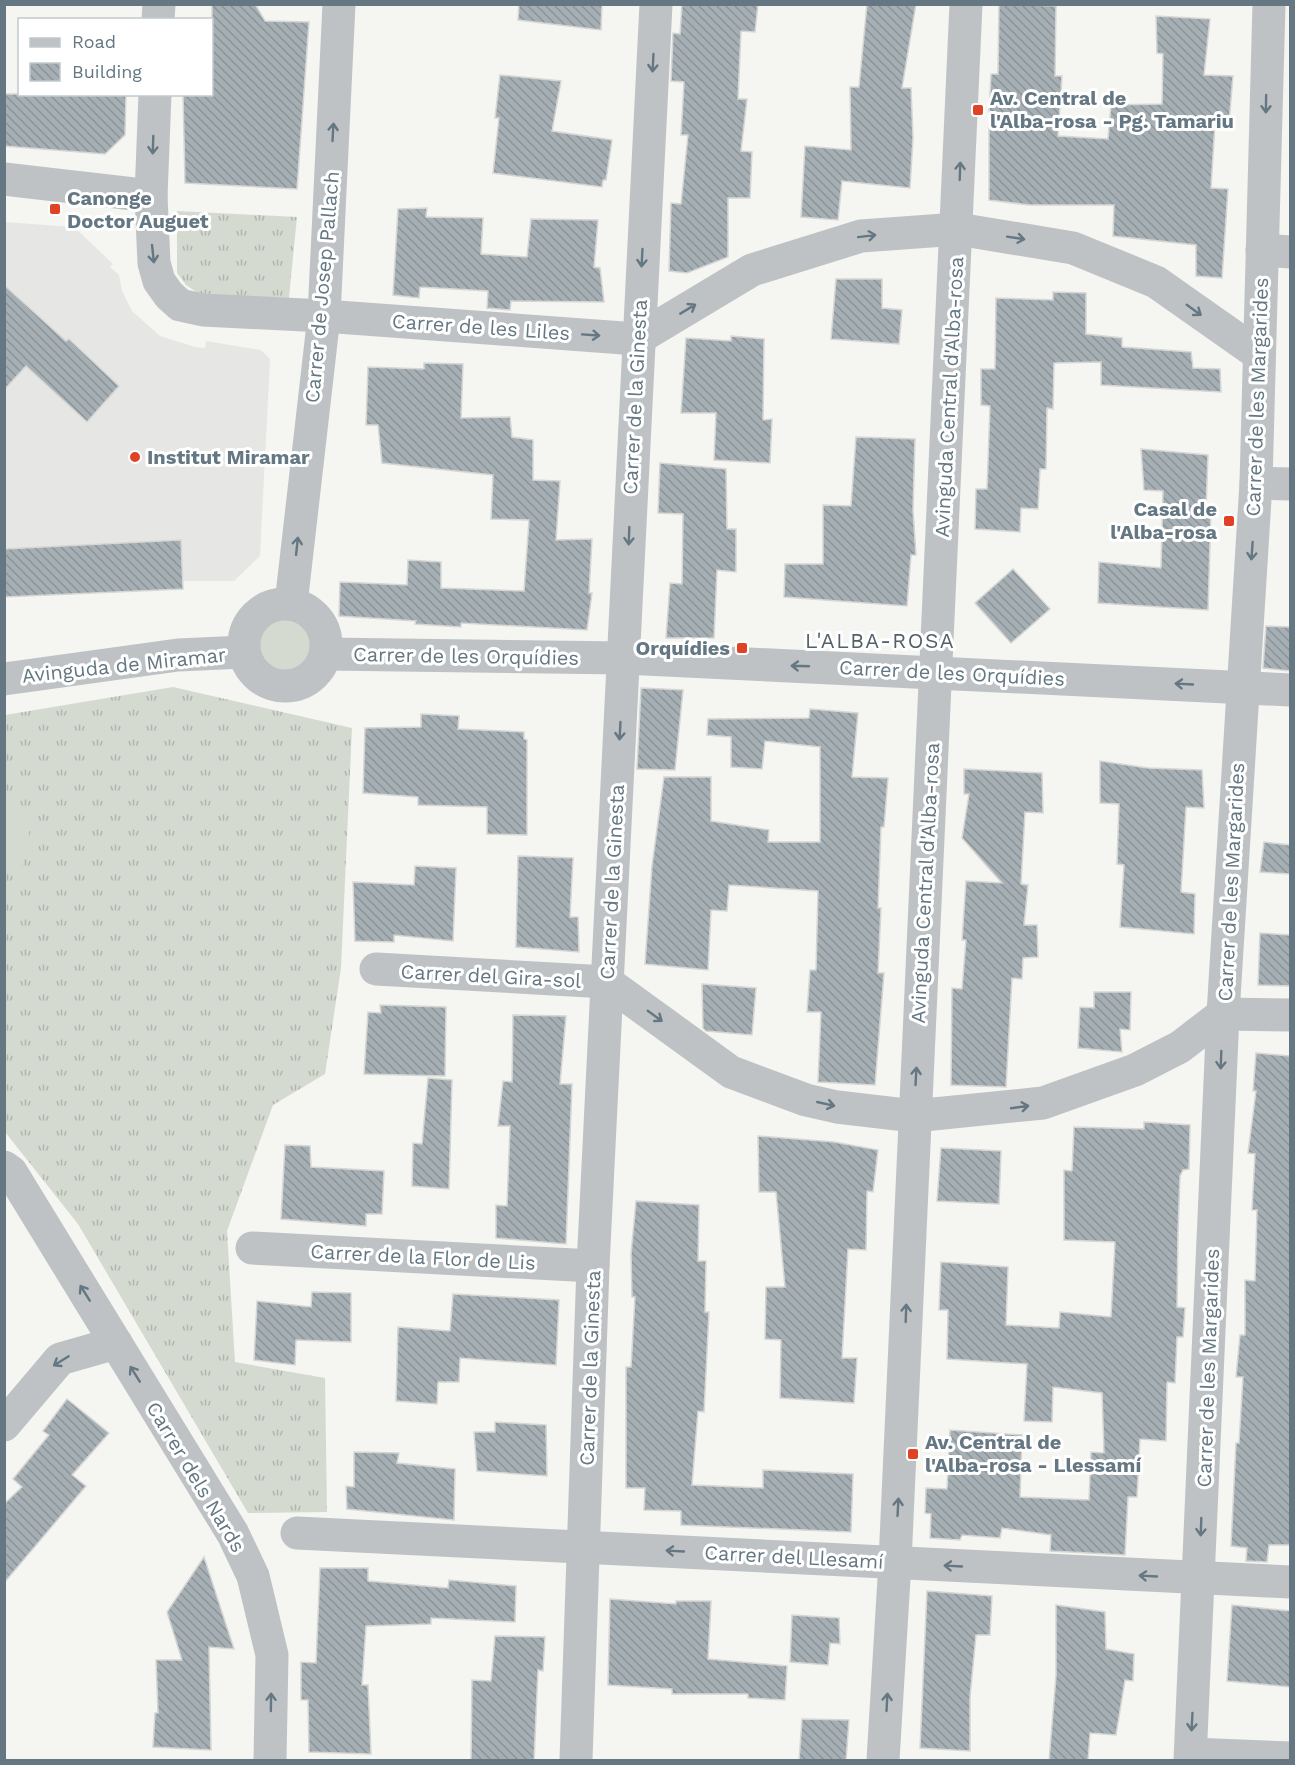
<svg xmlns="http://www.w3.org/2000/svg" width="1295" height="1765" font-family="'Work Sans',sans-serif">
	<defs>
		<pattern id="grass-tufts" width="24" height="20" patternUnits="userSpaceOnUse" patternTransform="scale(1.5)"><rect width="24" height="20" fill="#d5dad0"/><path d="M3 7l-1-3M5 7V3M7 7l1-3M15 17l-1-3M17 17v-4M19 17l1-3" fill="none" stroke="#b0b6ae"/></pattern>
		<pattern id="building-back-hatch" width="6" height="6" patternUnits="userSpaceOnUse" patternTransform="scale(1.5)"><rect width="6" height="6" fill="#a6b0b4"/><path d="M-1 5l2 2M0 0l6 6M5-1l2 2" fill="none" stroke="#8b9498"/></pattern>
	</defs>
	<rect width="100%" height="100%" fill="#f5f5f1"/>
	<!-- built -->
	<path fill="#e6e6e5" d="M4,222L74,227L113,264L110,267L119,275L122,291L132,311L160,336L195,347L205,348L206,341L261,350L270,359L260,556L234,581H183V589L5,597Z"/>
	<!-- grass -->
	<g fill="url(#grass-tufts)">
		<path d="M177,211L297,217L288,307L211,302L186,285L177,273Z"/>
		<path d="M173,687L352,728L341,968L325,1074L273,1105L227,1231L235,1362L325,1378L327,1512L248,1513L78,1224L5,1132V715Z"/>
	</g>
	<!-- garden -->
	<g fill="#d5dad0">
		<circle cx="283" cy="644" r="28"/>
		<path d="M34,807L23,865L5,869V808Z"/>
	</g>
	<!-- building -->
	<g fill="url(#building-back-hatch)" stroke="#d6d6d4" stroke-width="1.5">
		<path d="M212,4H255L265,21L309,22L297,189L185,183L183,94H212Z"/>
		<path d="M519,4H602L601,30L518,20Z"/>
		<path d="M682,4H758L755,32L741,31L738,99H747L741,151L752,152L750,198H728V257L687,273L669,271L671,203L681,204L688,135H681L684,82L671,81L673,33L680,34Z"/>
		<path d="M867,4H916L902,88H911L913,138L910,188L842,181L838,220L801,217L805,146L851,150L850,87H859Z"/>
		<path d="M999,4L1056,6L1055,76H1062L1058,136L1108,139L1111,105L1162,104L1163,54L1157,53L1156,16L1210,19L1204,75L1233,76L1229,123H1215L1211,188L1228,189L1222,278L1196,276V245L1113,236L1114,205H1029L989,200V113L991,74H998Z"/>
		<path d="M500,75L561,81L552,131L612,140L606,180H603L602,187L493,173L499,118H495Z"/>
		<path d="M4,94H126L125,135L105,154L4,146Z"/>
		<path d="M427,208L426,217L483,218L481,254L527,257L531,219L598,220L594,267L600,268L604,302L511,301L510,310L487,308L488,291L420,287L419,298L393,295L398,209Z"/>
		<path d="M836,279H882V308L902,310L899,344L831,339Z"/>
		<path d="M4,285L66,341L69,339L119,386L87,422L26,366L4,390Z"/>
		<path d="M1053,292L1086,293V334L1122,338V347L1191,352L1193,368L1220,369L1221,392L1101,385V362L1054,363L1053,409L1047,408L1046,469H1040L1038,509L1021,508L1020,532L975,529L976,489H987L990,406L981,405V369H995L996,298L1053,300Z"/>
		<path d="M731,336L764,339L763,420L772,419L770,463L714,460L716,413H681L686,338L731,341Z"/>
		<path d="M424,363L463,364L461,418L510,417L512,437L533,440V480L560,481L556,540L592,539L589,593H592L587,630L461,623V627L415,624L416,621L339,616L340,582L407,585L408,560L441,562V588L524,591L529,520L491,519L493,475L382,463L378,425H366L368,367L424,369Z"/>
		<path d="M856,437L915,439L913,510L916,555H911L907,606L784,597L785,564H823V505L851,506Z"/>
		<path d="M1141,449L1208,455L1206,510H1211L1208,610L1098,603L1099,562L1161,568L1163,491L1144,490Z"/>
		<path d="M660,463L726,469L727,529H736V572L717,570L714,638H666L670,583L682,584L683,514L658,513Z"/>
		<path d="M181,540L183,589L4,597V549Z"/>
		<path d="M1013,569L1050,609L1011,643L975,603Z"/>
		<path d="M1266,626L1290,627V671L1263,668Z"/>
		<path d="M641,688L683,690L675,770L637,769Z"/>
		<path d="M810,709L858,713L852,777L888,778L884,827H881L878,908H881L878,973H884L875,1085L818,1082L821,1012H807L810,970H816L818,891L729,885L727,911L711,910L708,970L645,964L652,866L664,777H711V821L769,830L768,842H820V747L765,741L762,769L731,767V737L707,735L708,719L809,718Z"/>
		<path d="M421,714L459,716L458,729L524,732V739L527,740V835L487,834V807L418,805V797L363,793L365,728L421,727Z"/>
		<path d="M1100,761L1148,768L1202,770L1204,808L1186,807L1181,892L1195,894L1194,934L1120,927L1124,865L1117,864L1119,804L1100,803Z"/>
		<path d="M964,769L1042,773L1043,813L1025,812L1021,884L1028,885L1024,925H1037L1038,957L1023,958L1022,979L1012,978L1006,1087L951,1085L952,988L962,989L966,940H962L966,881L1002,883L962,838L969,794H964Z"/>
		<path d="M1264,842L1290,845V874L1260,872Z"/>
		<path d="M518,856L573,858L570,917H578L579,952L516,947Z"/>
		<path d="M415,866L456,868L453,941L394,935V942L355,941L353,882L414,885Z"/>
		<path d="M1260,933L1290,935V986L1258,985Z"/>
		<path d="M702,984L756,988L752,1035L706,1031L703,1028Z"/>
		<path d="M1094,992H1131L1130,1030L1120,1029L1122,1052L1078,1048L1080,1007L1094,1008Z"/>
		<path d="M380,1005L446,1007L445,1076L364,1074L368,1012L381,1013Z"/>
		<path d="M513,1015L566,1016L560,1084H572L566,1244L496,1238V1205L507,1206L510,1126H498L503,1081L512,1082Z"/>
		<path d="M1256,1053L1290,1056V1545H1269L1267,1562L1246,1561L1247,1548L1231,1546L1236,1443H1239L1243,1377H1236L1240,1335H1245V1280L1255,1281L1257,1210H1252L1255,1154L1248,1153L1256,1091H1253Z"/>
		<path d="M428,1078L452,1080L449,1189L412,1186L413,1143L422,1144Z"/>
		<path d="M1144,1122L1190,1125L1189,1169L1183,1170L1180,1176L1178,1232L1177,1307L1185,1308L1183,1337H1177L1175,1383L1167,1382L1166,1441L1140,1439L1137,1497H1128L1125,1555L1050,1551L1051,1535L1002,1528L1000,1538L962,1535L960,1540L930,1538L931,1514L925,1513L926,1488L947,1489L950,1430L1022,1435L1020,1497L1089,1500L1091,1452L1104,1453L1102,1393L1053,1387L1052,1422L1024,1421L1027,1364L947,1359L948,1310H939L941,1262L1008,1267L1006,1325L1059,1328L1060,1312L1111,1317L1115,1242L1064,1240V1170L1072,1171L1074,1127L1144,1129Z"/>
		<path d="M758,1136L834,1142L878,1150L873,1192L867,1191L866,1250L848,1249L842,1358H857L854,1403L780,1398L781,1340L765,1339L766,1287H785L776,1192H759Z"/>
		<path d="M285,1145L310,1146L311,1167L384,1171L382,1214H366V1226L281,1219Z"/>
		<path d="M941,1148L1001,1151L999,1204L937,1201Z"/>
		<path d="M636,1201L699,1205L698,1261H706L705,1312H709L704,1412L698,1411L692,1485L763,1488V1470L853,1474L851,1532L681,1525V1511L644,1510L645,1488H626V1367H631L635,1297H632L631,1254Z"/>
		<path d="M312,1292L351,1293V1342L296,1340L295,1365L254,1360L257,1301L311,1307Z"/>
		<path d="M453,1294L559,1300L556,1365L460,1358L459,1382H438L437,1404L396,1401L398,1327L450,1331Z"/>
		<path d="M67,1399L109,1433L72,1475L86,1486L4,1583V1504L22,1487L13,1479L49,1435L43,1431Z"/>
		<path d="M495,1422L546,1425L547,1476L477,1471L474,1432H495Z"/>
		<path d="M354,1452L399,1453L397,1463L455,1469L454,1520L347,1509L346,1486L354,1487Z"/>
		<path d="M204,1557L234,1649L209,1647L211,1750L153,1747L155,1713H158L156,1660H182L167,1612Z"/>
		<path d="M320,1568H368V1581L448,1588L449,1580L516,1586L515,1622L431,1618V1624L366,1626L362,1685H368L371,1754L309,1752L308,1700H301V1662L316,1663Z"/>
		<path d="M927,1591L992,1596L990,1635H976L970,1697V1751L920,1748Z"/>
		<path d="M610,1599L676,1604V1601H711L708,1659L787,1666L785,1700L748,1698V1694H672V1689L608,1685Z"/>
		<path d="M1056,1605L1105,1612L1106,1649L1134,1654L1133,1681L1125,1680L1116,1735L1090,1733L1088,1761H1049L1056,1676Z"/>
		<path d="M1232,1605L1290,1611V1687L1227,1681Z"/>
		<path d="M792,1615L839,1618L840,1644L830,1643L828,1665L790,1662Z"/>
		<path d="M495,1636L545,1637L543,1671L538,1670L534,1761H471L472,1680L491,1681Z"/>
		<path d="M802,1719L849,1720L846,1761H799Z"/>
	</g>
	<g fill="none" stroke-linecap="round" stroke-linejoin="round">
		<!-- minor -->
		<g stroke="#bec2c5" stroke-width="33">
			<path d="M158,20L159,4"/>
			<path d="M155,94L151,196L154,263L159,281L169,295L180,305L203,310L324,316L637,339L752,270L861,236L958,229L1073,248L1156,282L1257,353"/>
			<path d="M4,179L151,196"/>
			<path d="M1262,250L1290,252"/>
			<path d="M1256,483L1290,484"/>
			<circle cx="285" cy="645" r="41"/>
			<path d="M291,604L324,316L339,4"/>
			<path d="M326,654L624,658L1290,690"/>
			<path d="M4,679L178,655L244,652"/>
			<path d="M376,969L607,982L731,1072L806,1100L837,1107L914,1116L1043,1103L1135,1070L1180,1047L1223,1014L1290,1015"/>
			<path d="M4,1167L11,1172L233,1534L253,1576L272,1655L270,1760"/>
			<path d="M252,1248L593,1266"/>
			<path d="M4,1425L60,1359L116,1343"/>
			<path d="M297,1533L1290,1582"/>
			<path d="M1191,1754L1290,1758"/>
			<path d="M576,1760L593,1266L656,4"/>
			<path d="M883,1760L895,1562L966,4"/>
			<path d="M1190,1760L1223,1014L1256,483L1269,4"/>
		</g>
	</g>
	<!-- one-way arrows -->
	<defs><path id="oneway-shaft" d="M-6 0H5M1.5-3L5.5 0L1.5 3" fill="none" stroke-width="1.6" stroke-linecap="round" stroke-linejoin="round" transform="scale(1.5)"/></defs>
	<g stroke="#647782">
		<use href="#oneway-shaft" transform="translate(653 63) rotate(93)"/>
		<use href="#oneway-shaft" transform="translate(1266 104) rotate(91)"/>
		<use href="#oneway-shaft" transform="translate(333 132) rotate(-87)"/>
		<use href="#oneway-shaft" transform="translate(153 145) rotate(92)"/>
		<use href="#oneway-shaft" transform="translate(960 171) rotate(-88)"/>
		<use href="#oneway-shaft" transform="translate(867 236) rotate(-7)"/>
		<use href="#oneway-shaft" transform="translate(1016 238) rotate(9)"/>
		<use href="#oneway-shaft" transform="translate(153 254) rotate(84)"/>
		<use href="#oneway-shaft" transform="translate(642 258) rotate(93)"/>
		<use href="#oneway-shaft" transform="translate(688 309) rotate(-31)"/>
		<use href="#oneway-shaft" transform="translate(1194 310) rotate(36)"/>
		<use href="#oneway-shaft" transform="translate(591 335) rotate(4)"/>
		<use href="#oneway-shaft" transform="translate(629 536) rotate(92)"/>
		<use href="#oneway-shaft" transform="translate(297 546) rotate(-84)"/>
		<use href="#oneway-shaft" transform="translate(1252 551) rotate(94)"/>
		<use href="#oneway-shaft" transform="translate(800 666) rotate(-178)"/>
		<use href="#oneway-shaft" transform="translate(1184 684) rotate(-177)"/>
		<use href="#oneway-shaft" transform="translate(620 731) rotate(93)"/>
		<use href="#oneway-shaft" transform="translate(655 1016) rotate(36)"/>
		<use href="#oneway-shaft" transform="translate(1221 1060) rotate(92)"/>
		<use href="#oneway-shaft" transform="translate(916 1076) rotate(-87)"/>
		<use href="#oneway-shaft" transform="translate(826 1104) rotate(13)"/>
		<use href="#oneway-shaft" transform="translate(1020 1107) rotate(-8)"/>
		<use href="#oneway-shaft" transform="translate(85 1293) rotate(-122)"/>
		<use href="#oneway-shaft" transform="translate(906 1313) rotate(-88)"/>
		<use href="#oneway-shaft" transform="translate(61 1361) rotate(148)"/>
		<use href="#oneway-shaft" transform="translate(135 1374) rotate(-122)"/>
		<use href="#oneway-shaft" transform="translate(898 1507) rotate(-87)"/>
		<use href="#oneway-shaft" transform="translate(1201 1527) rotate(92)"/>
		<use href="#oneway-shaft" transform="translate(675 1551) rotate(-177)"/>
		<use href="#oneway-shaft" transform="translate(953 1566) rotate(-177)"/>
		<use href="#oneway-shaft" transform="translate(1148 1576) rotate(-177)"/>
		<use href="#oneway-shaft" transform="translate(271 1702) rotate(-89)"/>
		<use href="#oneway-shaft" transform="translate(887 1702) rotate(-87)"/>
		<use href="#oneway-shaft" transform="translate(1192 1722) rotate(93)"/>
	</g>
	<!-- markers -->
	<g fill="#e04226" stroke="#fff" stroke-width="2">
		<rect x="972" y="104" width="12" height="12" rx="3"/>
		<rect x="49" y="203" width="12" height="12" rx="3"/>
		<circle cx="135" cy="457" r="6"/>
		<rect x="1223" y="515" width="12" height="12" rx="3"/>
		<rect x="736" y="642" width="12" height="12" rx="3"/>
		<rect x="907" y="1448" width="12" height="12" rx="3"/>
	</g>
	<g text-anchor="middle" stroke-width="6" stroke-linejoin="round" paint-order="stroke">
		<!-- poi labels -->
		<g font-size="20" font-weight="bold" fill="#647782" stroke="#fff" text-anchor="start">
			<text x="990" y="105">Av. Central de<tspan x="990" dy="23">l'Alba-rosa - Pg. Tamariu</tspan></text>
			<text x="67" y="205">Canonge<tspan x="67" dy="23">Doctor Auguet</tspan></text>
			<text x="147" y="464">Institut Miramar</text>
			<text x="1217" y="516" text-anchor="end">Casal de<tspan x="1217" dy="23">l'Alba-rosa</tspan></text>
			<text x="730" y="655" text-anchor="end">Orquídies</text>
			<text x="925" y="1449">Av. Central de<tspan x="925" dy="23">l'Alba-rosa - Llessamí</tspan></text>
		</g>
		<!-- street labels -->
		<g font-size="20" fill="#647782" stroke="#fff">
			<text transform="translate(322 287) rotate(-85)" y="7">Carrer de Josep Pallach</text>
			<text transform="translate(481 327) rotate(4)" y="7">Carrer de les Liles</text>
			<text transform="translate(635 397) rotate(-87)" y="7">Carrer de la Ginesta</text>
			<text transform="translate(949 397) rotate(-87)" y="7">Avinguda Central d'Alba-rosa</text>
			<text transform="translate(1257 397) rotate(-88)" y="7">Carrer de les Margarides</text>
			<text transform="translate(466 656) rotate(1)" y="7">Carrer de les Orquídies</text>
			<text transform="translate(124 665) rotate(-6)" y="7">Avinguda de Miramar</text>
			<text transform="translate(952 673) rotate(3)" y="7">Carrer de les Orquídies</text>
			<text transform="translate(612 882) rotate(-87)" y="7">Carrer de la Ginesta</text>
			<text transform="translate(1231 882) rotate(-87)" y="7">Carrer de les Margarides</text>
			<text transform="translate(925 883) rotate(-87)" y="7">Avinguda Central d'Alba-rosa</text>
			<text transform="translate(491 976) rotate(3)" y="7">Carrer del Gira-sol</text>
			<text transform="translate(423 1257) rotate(3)" y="7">Carrer de la Flor de Lis</text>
			<text transform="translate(590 1368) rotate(-88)" y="7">Carrer de la Ginesta</text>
			<text transform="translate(1208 1368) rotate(-88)" y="7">Carrer de les Margarides</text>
			<text transform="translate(196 1477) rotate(59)" y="7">Carrer dels Nards</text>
			<text transform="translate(794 1557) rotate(3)" y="7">Carrer del Llesamí</text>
		</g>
		<!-- neighbourhood labels -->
		<g font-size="21" letter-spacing="1.5" fill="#526067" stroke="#fff">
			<text x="880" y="648">L'ALBA-ROSA</text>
		</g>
	</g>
	<!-- border -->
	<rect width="1295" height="1765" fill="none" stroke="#647782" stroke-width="12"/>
	<!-- legend -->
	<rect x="18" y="18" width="195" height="78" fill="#ffffff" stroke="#c1c9cd" stroke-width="1.5"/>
	<rect x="30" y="38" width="30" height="9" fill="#bec2c5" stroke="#c1c9cd" stroke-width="1.5"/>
	<text x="72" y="48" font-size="18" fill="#647782">Road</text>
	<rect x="30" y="63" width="30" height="18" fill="url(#building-back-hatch)" stroke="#c1c9cd" stroke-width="1.5"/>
	<text x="72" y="78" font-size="18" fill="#647782">Building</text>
</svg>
